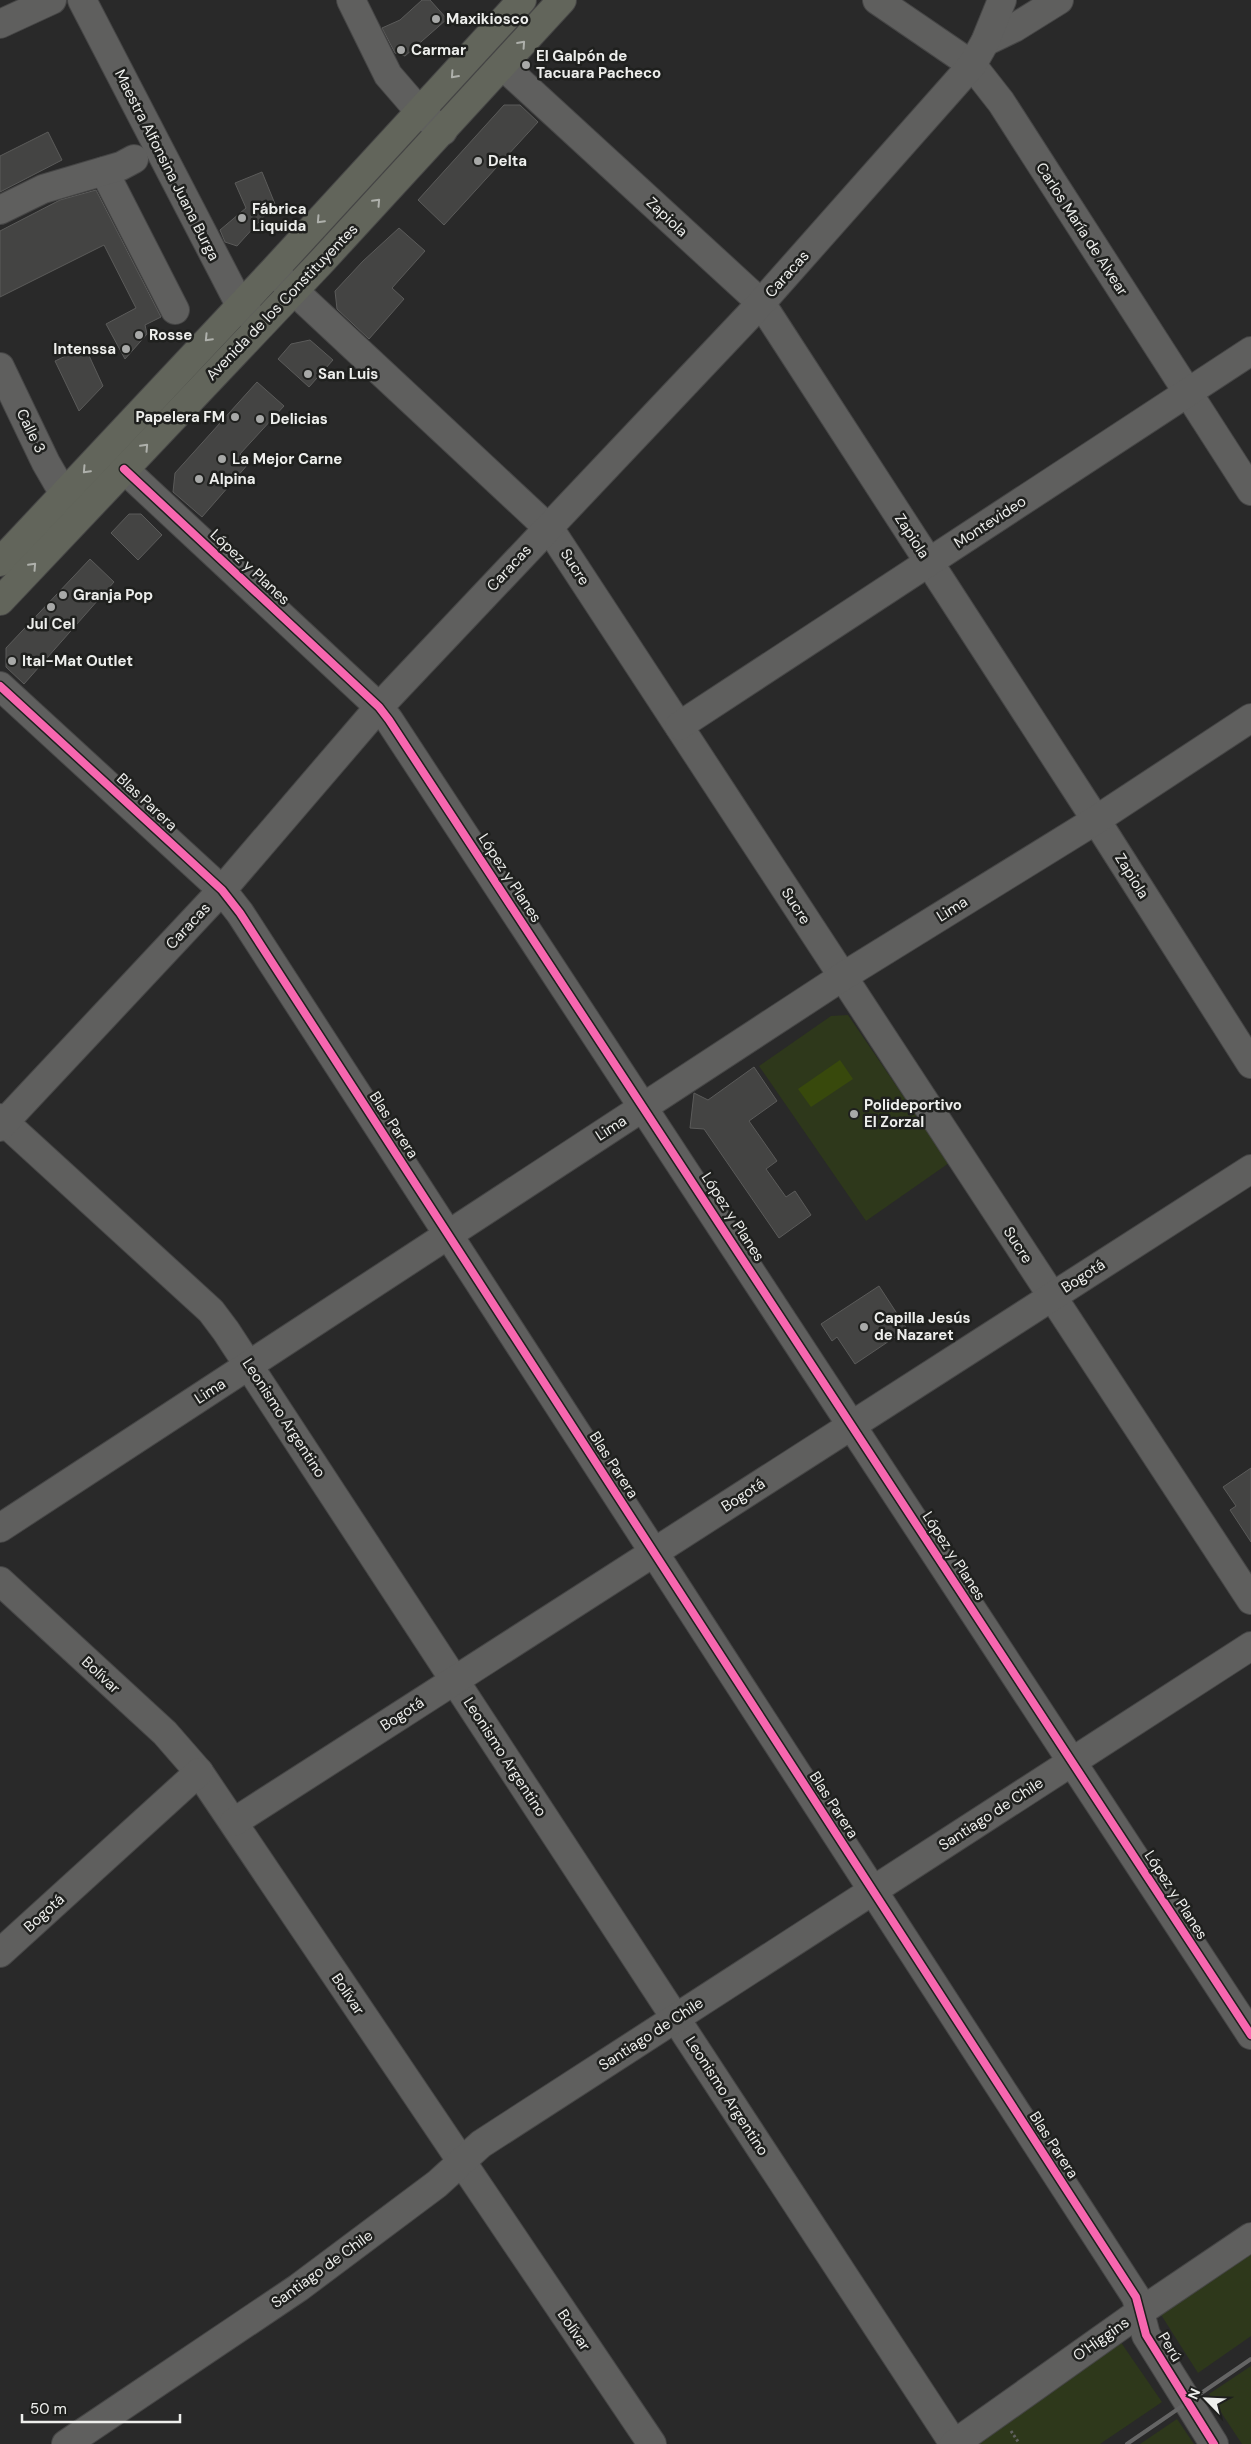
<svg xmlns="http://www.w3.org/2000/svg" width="1251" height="2444" font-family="'DM Sans',sans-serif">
	<rect width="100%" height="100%" fill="#292929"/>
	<!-- green -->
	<g fill="#2e381b">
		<path d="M848,1015L949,1163L866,1221L759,1066L831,1016Z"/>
		<path d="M1251,2247V2336L1198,2373L1158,2310Z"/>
		<path d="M1120,2341L1162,2402L1100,2444H970Z"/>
		<path d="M1251,2366V2444H1242L1209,2394Z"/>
		<path d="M1177,2419L1194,2444H1140Z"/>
	</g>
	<!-- water -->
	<path fill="#38490c" d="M840,1060L853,1079L811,1107L798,1089Z"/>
	<!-- building -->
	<g fill="#444443" stroke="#5b5b5a">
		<path d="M422,0H430L447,19L405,56L395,53L382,28L400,20Z"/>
		<path d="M504,105H520L538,122L444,225L418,200Z"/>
		<path d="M48,132L62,160L0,192V156Z"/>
		<path d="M262,172L275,204L237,246L225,242L220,230L246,208L235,183Z"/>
		<path d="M96,190L161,317L145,325L147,334L125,359L106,324L136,308L104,245L0,297V231L60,200Z"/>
		<path d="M399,228L425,251L392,288L404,299L369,339L337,309L335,291L363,261Z"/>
		<path d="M310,340L333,360L309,387L278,359L291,344Z"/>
		<path d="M85,347L103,386L79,411L55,361Z"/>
		<path d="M257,382L284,406L240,454L249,463L202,517L173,492L175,473Z"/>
		<path d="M129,514H141L162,535L138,560L111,533Z"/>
		<path d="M90,559L114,582L24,684L6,667V648Z"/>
		<path d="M754,1067L777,1101L749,1121L777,1161L766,1169L786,1197L795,1191L811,1215L779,1238L704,1129L690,1128L694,1093L708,1100Z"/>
		<path d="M879,1286L907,1329L855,1364L837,1337L832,1341L821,1324Z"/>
		<path d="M1251,1468V1542L1230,1510L1236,1506L1223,1487Z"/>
	</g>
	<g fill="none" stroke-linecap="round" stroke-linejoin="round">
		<defs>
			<g id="minor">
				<path d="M82,0L240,305L256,321"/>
				<path d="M351,0L388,75L420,112L443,131"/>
				<path d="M877,0L972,65L1001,102L1251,491"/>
				<path d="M0,24L52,0"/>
				<path d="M985,42L1014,28L1059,0"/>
				<path d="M503,66L761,303L1096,820L1251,1064"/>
				<path d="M104,171L175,310"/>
				<path d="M0,210L43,189L121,166L134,159"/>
				<path d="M276,274L547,527L555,537L1251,1600"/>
				<path d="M0,367L46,463L64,494"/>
				<path d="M124,469L379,707L389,720L1251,2035"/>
				<path d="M0,686L222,890L240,913L1136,2297L1146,2335L1214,2444"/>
				<path d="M679,726L1251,351"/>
				<path d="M0,1118L211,1311L226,1331L954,2444"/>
				<path d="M0,1127L222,890L379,707L761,303L972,65L985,42L1002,0"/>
				<path d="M0,1528L842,977L1096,820L1251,718"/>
				<path d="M0,1581L165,1733L199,1772L652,2444"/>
				<path d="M234,1822L1251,1169"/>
				<path d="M0,1953L199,1772"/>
				<path d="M66,2444L298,2288L437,2184L481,2144L1251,1646"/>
				<path d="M954,2444L1140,2312L1251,2237"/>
			</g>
			<g id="major">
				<path d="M0,562L273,271L522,0"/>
				<path d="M0,601L322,261L562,0"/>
			</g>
		</defs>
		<!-- minor casing -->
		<use href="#minor" stroke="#464646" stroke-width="30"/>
		<!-- major casing -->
		<use href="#major" stroke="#464646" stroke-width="30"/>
		<!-- path -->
		<path stroke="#616160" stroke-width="3" stroke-dasharray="2.5 2.5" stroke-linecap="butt" d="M1011,2431L1019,2443"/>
		<!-- minor -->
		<use href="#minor" stroke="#5f5f5e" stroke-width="28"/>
		<!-- major -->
		<use href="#major" stroke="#62655b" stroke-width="28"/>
		<!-- rail -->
		<path stroke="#656565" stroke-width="4" d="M1127,2444L1251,2359"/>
		<defs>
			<g id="cycleway">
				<path d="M124,469L379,707L389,720L1251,2035"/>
				<path d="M0,686L222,890L240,913L1136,2297L1146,2335L1214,2444"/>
			</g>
		</defs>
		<!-- cycleway casing -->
		<use href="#cycleway" stroke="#1f201e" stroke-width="11"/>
		<!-- cycleway -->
		<use href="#cycleway" stroke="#f766af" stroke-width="8"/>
	</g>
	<!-- one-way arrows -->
	<defs><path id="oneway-chevron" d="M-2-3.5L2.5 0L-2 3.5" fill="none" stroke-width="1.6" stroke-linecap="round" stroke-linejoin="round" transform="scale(1.25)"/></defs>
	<g stroke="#aeb0ab">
		<use href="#oneway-chevron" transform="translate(522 44) rotate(-48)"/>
		<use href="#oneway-chevron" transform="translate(454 75) rotate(132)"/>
		<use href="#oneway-chevron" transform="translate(377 202) rotate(-47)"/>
		<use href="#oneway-chevron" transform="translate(320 220) rotate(133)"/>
		<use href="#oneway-chevron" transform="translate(208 338) rotate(134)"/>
		<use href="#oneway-chevron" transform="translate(145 447) rotate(-47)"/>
		<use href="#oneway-chevron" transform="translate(86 470) rotate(133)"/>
		<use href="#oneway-chevron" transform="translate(33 566) rotate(-47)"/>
	</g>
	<!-- markers -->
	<g fill="#a8a9a8" stroke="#1f201e" stroke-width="2">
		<circle cx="436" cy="19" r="5"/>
		<circle cx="401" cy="50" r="5"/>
		<circle cx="526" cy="65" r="5"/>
		<circle cx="478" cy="161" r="5"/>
		<circle cx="242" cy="218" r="5"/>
		<circle cx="139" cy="335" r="5"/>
		<circle cx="126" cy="349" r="5"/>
		<circle cx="308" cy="374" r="5"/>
		<circle cx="235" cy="417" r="5"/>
		<circle cx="260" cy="419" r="5"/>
		<circle cx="222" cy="459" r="5"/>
		<circle cx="199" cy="479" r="5"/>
		<circle cx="63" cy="595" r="5"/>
		<circle cx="51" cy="607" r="5"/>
		<circle cx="12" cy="661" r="5"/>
		<circle cx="854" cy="1114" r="5"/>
		<circle cx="864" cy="1327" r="5"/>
	</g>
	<g text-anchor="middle" stroke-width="5" stroke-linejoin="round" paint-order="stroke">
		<!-- poi labels -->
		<g font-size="15" font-weight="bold" fill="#edeeec" stroke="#1f201e" text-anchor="start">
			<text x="446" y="24">Maxikiosco</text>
			<text x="411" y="55">Carmar</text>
			<text x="536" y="61">El Galpón de<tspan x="536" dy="17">Tacuara Pacheco</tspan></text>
			<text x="488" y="166">Delta</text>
			<text x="252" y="214">Fábrica<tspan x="252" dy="17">Liquida</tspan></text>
			<text x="149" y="340">Rosse</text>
			<text x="116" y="354" text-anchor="end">Intenssa</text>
			<text x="318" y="379">San Luis</text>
			<text x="225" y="422" text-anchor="end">Papelera FM</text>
			<text x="270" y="424">Delicias</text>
			<text x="232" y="464">La Mejor Carne</text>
			<text x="209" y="484">Alpina</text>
			<text x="73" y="600">Granja Pop</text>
			<text x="51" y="629" text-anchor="middle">Jul Cel</text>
			<text x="22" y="666">Ital-Mat Outlet</text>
			<text x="864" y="1110">Polideportivo<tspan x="864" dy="17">El Zorzal</tspan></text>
			<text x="874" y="1323">Capilla Jesús<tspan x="874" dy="17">de Nazaret</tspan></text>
		</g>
		<!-- street labels -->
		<g font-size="15" fill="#edeeec" stroke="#1f201e">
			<text transform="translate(167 165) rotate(63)" y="5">Maestra Alfonsina Juana Burga</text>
			<text transform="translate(667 217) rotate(43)" y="5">Zapiola</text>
			<text transform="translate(1082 229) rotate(57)" y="5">Carlos María de Alvear</text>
			<text transform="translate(787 274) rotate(-48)" y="5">Caracas</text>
			<text transform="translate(282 302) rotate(-46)" y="5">Avenida de los Constituyentes</text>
			<text transform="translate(31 431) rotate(64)" y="5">Calle 3</text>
			<text transform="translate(990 522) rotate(-33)" y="5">Montevideo</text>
			<text transform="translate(912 536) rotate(57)" y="5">Zapiola</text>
			<text transform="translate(250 567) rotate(43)" y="5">López y Planes</text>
			<text transform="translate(575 567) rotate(57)" y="5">Sucre</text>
			<text transform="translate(509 568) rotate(-47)" y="5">Caracas</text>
			<text transform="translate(147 802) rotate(43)" y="5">Blas Parera</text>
			<text transform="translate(1132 876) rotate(58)" y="5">Zapiola</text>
			<text transform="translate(510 878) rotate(57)" y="5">López y Planes</text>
			<text transform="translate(796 906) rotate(57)" y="5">Sucre</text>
			<text transform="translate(952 909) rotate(-32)" y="5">Lima</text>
			<text transform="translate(188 926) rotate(-47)" y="5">Caracas</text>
			<text transform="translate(394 1125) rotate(57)" y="5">Blas Parera</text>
			<text transform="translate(611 1128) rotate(-33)" y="5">Lima</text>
			<text transform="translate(733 1217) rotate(57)" y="5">López y Planes</text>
			<text transform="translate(1018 1245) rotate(57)" y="5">Sucre</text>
			<text transform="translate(1083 1276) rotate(-33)" y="5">Bogotá</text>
			<text transform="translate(210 1391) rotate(-33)" y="5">Lima</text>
			<text transform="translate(284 1418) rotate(57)" y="5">Leonismo Argentino</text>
			<text transform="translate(614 1465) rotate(57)" y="5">Blas Parera</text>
			<text transform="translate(743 1495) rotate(-33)" y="5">Bogotá</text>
			<text transform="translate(954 1556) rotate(57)" y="5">López y Planes</text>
			<text transform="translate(101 1675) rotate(43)" y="5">Bolívar</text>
			<text transform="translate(402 1714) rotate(-33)" y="5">Bogotá</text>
			<text transform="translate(505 1757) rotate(57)" y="5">Leonismo Argentino</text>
			<text transform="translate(834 1805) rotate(57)" y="5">Blas Parera</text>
			<text transform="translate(991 1814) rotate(-33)" y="5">Santiago de Chile</text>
			<text transform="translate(1176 1895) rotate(57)" y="5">López y Planes</text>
			<text transform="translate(44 1913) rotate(-42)" y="5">Bogotá</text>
			<text transform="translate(348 1994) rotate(56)" y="5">Bolívar</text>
			<text transform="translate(651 2034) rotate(-33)" y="5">Santiago de Chile</text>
			<text transform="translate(727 2096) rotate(57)" y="5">Leonismo Argentino</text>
			<text transform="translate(1054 2145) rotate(57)" y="5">Blas Parera</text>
			<text transform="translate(322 2269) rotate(-36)" y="5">Santiago de Chile</text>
			<text transform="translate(574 2330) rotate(56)" y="5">Bolívar</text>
			<text transform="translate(1101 2339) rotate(-35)" y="5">O'Higgins</text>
			<text transform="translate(1170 2347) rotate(59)" y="5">Perú</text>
		</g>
	</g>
	<!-- north arrow -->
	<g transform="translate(1206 2399) rotate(294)" stroke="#1f201e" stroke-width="4" paint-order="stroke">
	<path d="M0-4L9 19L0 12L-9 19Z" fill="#edeeec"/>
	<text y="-8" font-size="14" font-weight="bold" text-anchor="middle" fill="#edeeec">N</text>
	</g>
	<!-- scale -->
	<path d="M22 2414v8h158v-8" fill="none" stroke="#edeeec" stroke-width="2.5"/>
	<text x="30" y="2414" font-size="15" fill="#edeeec" stroke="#1f201e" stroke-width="4" paint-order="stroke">50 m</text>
</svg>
